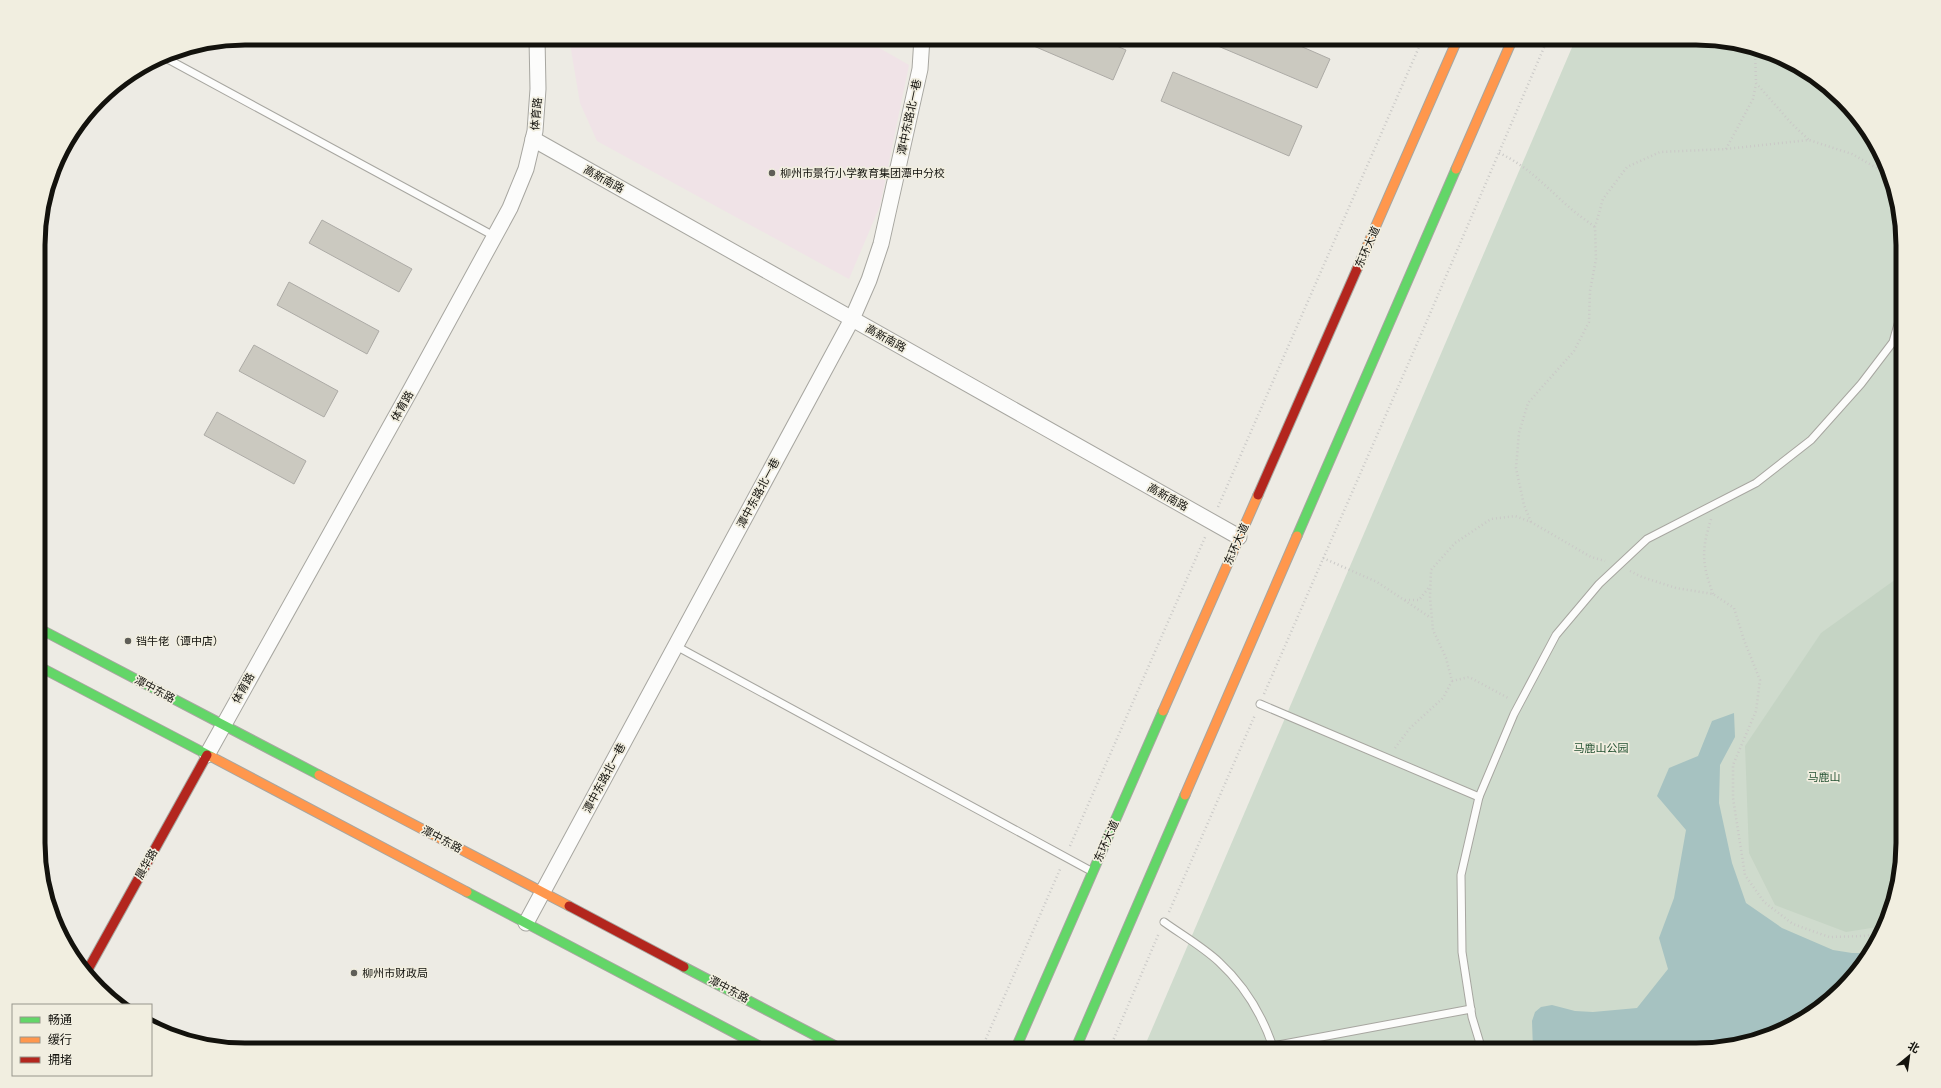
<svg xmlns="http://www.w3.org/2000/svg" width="1941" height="1088" font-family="'Nunito Sans','Noto Sans SC',sans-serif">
	<rect width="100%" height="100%" fill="#edebe4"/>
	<!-- education -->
	<path fill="#f0e3e7" d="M569,38H862L909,65L880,206L849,279L597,141L580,103Z"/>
	<!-- green -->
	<path fill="#cfdbcd" d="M1576,38H1697L1750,45L1800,66L1833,89L1868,130L1892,178L1903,231V857L1896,897L1875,947L1852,980L1811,1015L1763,1039L1710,1050H1143Z"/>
	<!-- forest -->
	<path fill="#c5d4c4" d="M1903,574V857L1896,897L1884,926L1846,932L1775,905L1749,853L1745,746L1821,633Z"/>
	<!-- water -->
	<path fill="#a6c2c1" d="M1734,713L1735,737L1720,765L1719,803L1732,863L1746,903L1782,928L1833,950L1852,953H1871L1852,980L1811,1015L1763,1039L1710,1050H1533L1532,1021L1535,1012L1541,1007L1552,1005L1575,1011L1593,1012L1637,1008L1668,969L1659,938L1674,898L1686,830L1657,796L1669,768L1698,756L1712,721Z"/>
	<!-- building -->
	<g fill="#cbc9c0" stroke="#adaba6">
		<path d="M1015,38H1098L1126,50L1113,80Z"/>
		<path d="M1199,38H1282L1330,59L1317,88Z"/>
		<path d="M1173,72L1302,126L1289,156L1161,101Z"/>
		<path d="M322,220L412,269L399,292L309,243Z"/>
		<path d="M289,282L379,331L367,354L277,305Z"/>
		<path d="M254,345L338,391L324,417L239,371Z"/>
		<path d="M217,412L306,461L294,484L204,435Z"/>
	</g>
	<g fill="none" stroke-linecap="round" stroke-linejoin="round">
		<defs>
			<g id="lane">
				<path d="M162,56L494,236"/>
				<path d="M676,646L1091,871"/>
				<path d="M1260,704L1479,797L1514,714L1556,635L1599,584L1647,539L1756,483L1811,440L1861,384L1893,342L1903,307"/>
				<path d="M1479,797L1461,875L1462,952L1472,1017L1482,1050"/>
				<path d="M1164,922C1182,935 1203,947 1219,962C1245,986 1263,1016 1274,1050"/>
				<path d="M1273,1046L1471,1009"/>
			</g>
			<g id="street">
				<path d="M533,139L1239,537"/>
				<path d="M207,755L410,391L510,208L526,169L535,131L538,89L537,38"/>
				<path d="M526,923L852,319L869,280L881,244L920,69L922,38"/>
			</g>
			<g id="fast">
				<path d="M1297,536L1456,169"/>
				<path d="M40,629L319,775"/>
				<path d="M40,667L212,757"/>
				<path d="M467,892L767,1050"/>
				<path d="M684,967L843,1050"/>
				<path d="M1015,1050L1163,711"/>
				<path d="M1075,1050L1185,795"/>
			</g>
			<g id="slow">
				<path d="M1456,169L1513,38"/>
				<path d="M1357,269L1458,38"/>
				<path d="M1163,711L1258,495"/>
				<path d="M212,757L467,892"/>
				<path d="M319,775L569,906"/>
				<path d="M1185,795L1297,536"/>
			</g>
			<g id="jam">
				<path d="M1258,495L1357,269"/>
				<path d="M569,906L684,967"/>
				<path d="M86,973L207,755"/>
			</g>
		</defs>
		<!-- lane casing -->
		<use href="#lane" stroke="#a7a6a0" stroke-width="9"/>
		<!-- street casing -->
		<use href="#street" stroke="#a7a6a0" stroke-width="17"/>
		<!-- fast casing -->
		<use href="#fast" stroke="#a7a6a0" stroke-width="11"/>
		<!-- slow casing -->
		<use href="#slow" stroke="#a7a6a0" stroke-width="11"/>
		<!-- jam casing -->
		<use href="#jam" stroke="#a7a6a0" stroke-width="11"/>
		<!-- path -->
		<g stroke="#cac9c7" stroke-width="2.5" stroke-dasharray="1 3" stroke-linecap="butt">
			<path d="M1755,47L1756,83L1792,124L1809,140"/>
			<path d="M1726,149L1753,99L1756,84"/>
			<path d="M1499,153C1528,166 1547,188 1570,208C1578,215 1587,221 1595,227"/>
			<path d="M1218,507L1423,38"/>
			<path d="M1711,519C1701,552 1702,563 1713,594"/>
			<path d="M1531,522L1524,505L1516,468L1519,433L1528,403L1574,351L1589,322L1590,291L1596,259L1595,227L1603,199L1627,167L1660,152L1726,149L1809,140L1852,154L1891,176"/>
			<path d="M1323,558L1377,582L1431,618"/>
			<path d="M1630,571L1642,577L1676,588L1713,594L1734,608L1744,640L1760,680L1756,711L1733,765V798L1745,875L1764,902L1793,924L1829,937L1863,936L1881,934"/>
			<path d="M1405,600H1419L1430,586"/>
			<path d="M1452,681L1469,677L1510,699"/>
			<path d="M1264,694L1423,330L1548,38"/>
			<path d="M1395,748L1410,728L1443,698L1452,681L1446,658L1433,630L1430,597L1431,570L1455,543L1491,519L1515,516L1531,522L1591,557L1605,561"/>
			<path d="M1070,846L1206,535"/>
			<path d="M1169,912L1255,715"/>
			<path d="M981,1050L1061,867"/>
			<path d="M1109,1050L1159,933"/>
		</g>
		<!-- lane -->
		<use href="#lane" stroke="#fcfcfb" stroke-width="7"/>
		<!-- street -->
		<use href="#street" stroke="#fcfcfb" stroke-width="15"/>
		<!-- fast -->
		<use href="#fast" stroke="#63d668" stroke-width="9"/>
		<!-- slow -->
		<use href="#slow" stroke="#ff974d" stroke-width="9"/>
		<!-- jam -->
		<use href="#jam" stroke="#b3261e" stroke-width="9"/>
	</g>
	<!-- markers -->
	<g fill="#5f5e58" stroke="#f1eee0" stroke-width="1.5">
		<circle cx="772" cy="173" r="4"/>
		<circle cx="128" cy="641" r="4"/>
		<circle cx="354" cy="973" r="4"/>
	</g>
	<g text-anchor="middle" stroke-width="3.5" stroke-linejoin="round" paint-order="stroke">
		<!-- street labels -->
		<g font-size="11" fill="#13120d" stroke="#f1eee0">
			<text transform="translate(536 114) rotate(-85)" y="4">体育路</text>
			<text transform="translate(909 117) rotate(-78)" y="4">潭中东路北一巷</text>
			<text transform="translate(604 179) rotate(29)" y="4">高新南路</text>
			<text transform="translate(1367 247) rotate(-66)" y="4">东环大道</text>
			<text transform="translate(886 338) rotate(29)" y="4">高新南路</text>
			<text transform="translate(402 406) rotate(-61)" y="4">体育路</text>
			<text transform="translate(758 493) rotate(-62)" y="4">潭中东路北一巷</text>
			<text transform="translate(1168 497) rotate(29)" y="4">高新南路</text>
			<text transform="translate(1236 544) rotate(-66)" y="4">东环大道</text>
			<text transform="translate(243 688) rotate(-61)" y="4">体育路</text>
			<text transform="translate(155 689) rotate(28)" y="4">潭中东路</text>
			<text transform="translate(604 778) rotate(-62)" y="4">潭中东路北一巷</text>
			<text transform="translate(442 839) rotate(28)" y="4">潭中东路</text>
			<text transform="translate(1106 841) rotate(-66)" y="4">东环大道</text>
			<text transform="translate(146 864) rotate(-61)" y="4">晨华路</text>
			<text transform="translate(729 989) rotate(28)" y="4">潭中东路</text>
		</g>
		<!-- poi labels -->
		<g font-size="11" fill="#13120d" stroke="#f1eee0" text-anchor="start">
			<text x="780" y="177">柳州市景行小学教育集团潭中分校</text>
			<text x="136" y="645">铛牛佬（谭中店）</text>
			<text x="362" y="977">柳州市财政局</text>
		</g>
		<!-- park labels -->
		<g font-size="11" fill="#225030" stroke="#f1eee0">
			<text x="1601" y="752">马鹿山公园</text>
			<text x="1824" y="781">马鹿山</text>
		</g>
	</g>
	<!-- crop -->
	<path d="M0 0H1941V1088H0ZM245 45H1696A200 200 0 0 1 1896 245V843A200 200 0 0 1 1696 1043H245A200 200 0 0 1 45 843V245A200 200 0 0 1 245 45Z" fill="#f1eee0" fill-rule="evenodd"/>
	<path fill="none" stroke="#13120d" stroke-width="5" d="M245 45H1696A200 200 0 0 1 1896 245V843A200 200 0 0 1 1696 1043H245A200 200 0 0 1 45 843V245A200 200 0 0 1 245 45Z"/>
	<!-- legend -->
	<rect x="12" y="1004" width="140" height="72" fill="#f1eee0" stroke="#98968c"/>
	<rect x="20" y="1017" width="20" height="6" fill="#63d668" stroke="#98968c"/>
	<text x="48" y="1024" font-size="12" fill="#13120d">畅通</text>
	<rect x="20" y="1037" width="20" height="6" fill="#ff974d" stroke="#98968c"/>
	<text x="48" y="1044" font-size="12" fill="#13120d">缓行</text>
	<rect x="20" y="1057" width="20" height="6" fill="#b3261e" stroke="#98968c"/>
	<text x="48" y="1064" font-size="12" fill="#13120d">拥堵</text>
	<!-- north arrow -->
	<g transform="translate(1909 1056) rotate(29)" stroke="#f1eee0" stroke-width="3" paint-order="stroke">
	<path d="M0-3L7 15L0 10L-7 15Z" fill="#13120d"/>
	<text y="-6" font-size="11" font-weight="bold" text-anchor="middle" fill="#13120d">北</text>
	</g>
</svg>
